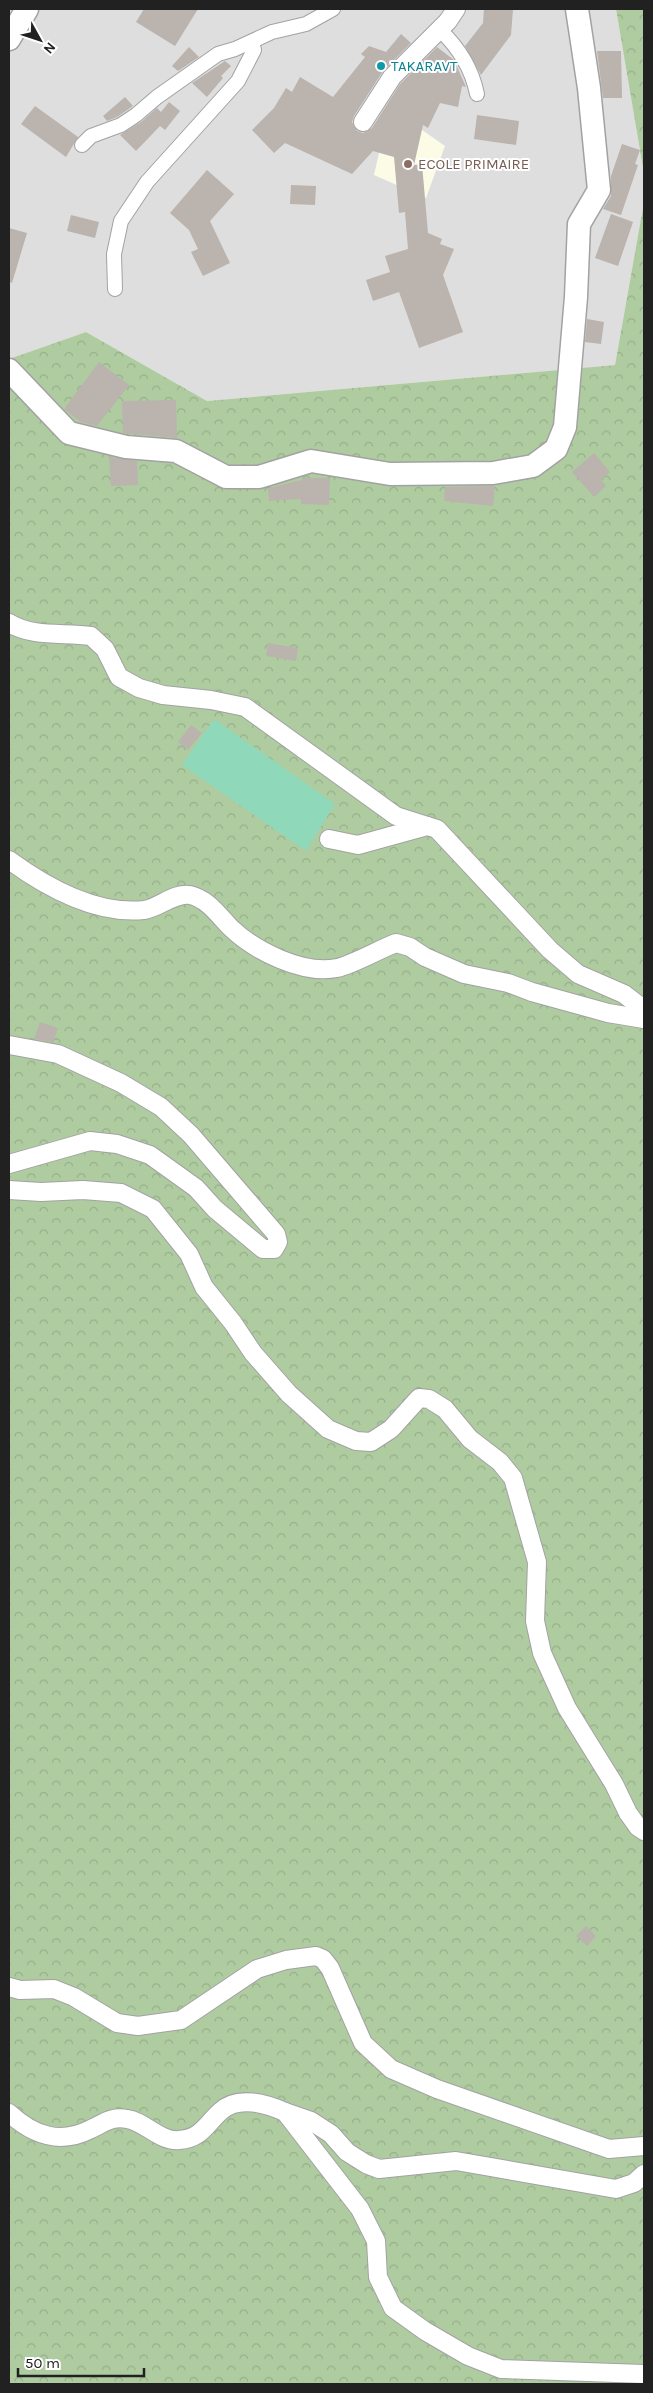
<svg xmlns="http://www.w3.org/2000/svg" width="653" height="2393" font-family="Karla,sans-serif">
	<defs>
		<pattern id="forest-crowns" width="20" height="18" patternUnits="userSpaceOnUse" patternTransform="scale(1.25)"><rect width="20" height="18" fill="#afcca1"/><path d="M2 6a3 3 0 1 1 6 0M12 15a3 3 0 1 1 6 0" fill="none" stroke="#96af8a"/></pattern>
	</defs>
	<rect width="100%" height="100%" fill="#f0eee9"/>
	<!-- residential -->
	<path fill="#dfdede" d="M9,9H616L644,174V202L615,365L207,401L86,332L9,359Z"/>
	<!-- education -->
	<path fill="#fcfce6" d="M405,118L445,146L426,198L374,175L379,153L391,142Z"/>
	<!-- forest -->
	<g fill="url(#forest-crowns)">
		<path d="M616,9H644V174Z"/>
		<path d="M644,202V2384H9V359L86,332L207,401L615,365Z"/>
	</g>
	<!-- pitch -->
	<path fill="#8fd8ba" d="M214,719L335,804L306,851L182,765Z"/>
	<!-- building -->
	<g fill="#bab3ae">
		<path d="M144,9H198L175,46L136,22Z"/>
		<path d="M484,9H513L511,35L481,75L465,46L483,23Z"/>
		<path d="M401,34L411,43L383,71L354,116L352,122L357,131L363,133L372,128L400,84L437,47L454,60L466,87L462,86L458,107L440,103L428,128L423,125L414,165L422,164L428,233L442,239L440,244L454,249L443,275L463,332L419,348L399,292L373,301L366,280L390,272L385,256L408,249L405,212L399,213L394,157L373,151L352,174L285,143L274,153L252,130L274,108L286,88L292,92L300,77L333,97L365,57L361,54L369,46L386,52Z"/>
		<path d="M189,47L199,57L178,71L172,66Z"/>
		<path d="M597,51H621L622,98H603Z"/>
		<path d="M225,61L231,66L221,76L223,78L207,97L192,83Z"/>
		<path d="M125,97L133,106L117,117L107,121L103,116Z"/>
		<path d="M169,102L180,111L165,130L160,126L136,151L120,135L141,122L157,108L161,112Z"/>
		<path d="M35,106L78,137L66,157L21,124Z"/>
		<path d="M477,115L519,121L516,145L474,139Z"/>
		<path d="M622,144L640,150L635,164L638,165L621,215L603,209L611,196V176Z"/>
		<path d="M207,170L234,194L210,221L230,263L203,276L191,252L198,249L189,230L170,213Z"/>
		<path d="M291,185L316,186L315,205L290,204Z"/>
		<path d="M611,214L633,222L618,266L595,258Z"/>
		<path d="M71,215L99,222L95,238L67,231Z"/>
		<path d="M9,228L27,233L12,283L9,282Z"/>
		<path d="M587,319L604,322L601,344L585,342Z"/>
		<path d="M99,362L129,385L97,426L81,422L64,409Z"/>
		<path d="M176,400L177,438L123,433L122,401Z"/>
		<path d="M594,453L610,472L601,480L606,486L594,497L572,472Z"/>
		<path d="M109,457L137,461L138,485L111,486Z"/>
		<path d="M302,478H330L329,505L301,504V499L269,501L268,488L302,480Z"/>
		<path d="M495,486L493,506L444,501L445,487Z"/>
		<path d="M268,643L298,648L296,661L266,656Z"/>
		<path d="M191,725L202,733L188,750L178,742Z"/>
		<path d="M40,1022L58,1028L53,1042L34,1039Z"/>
		<path d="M586,1926L596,1936L587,1946L576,1936Z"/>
	</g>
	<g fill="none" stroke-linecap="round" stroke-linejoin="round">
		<defs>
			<g id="pedestrian">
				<path d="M440,30C458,47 472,69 477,94"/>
				<path d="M82,145L91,136L121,125L136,115L157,97L218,54L235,49L272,32L306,24L333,9"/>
				<path d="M115,289L114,254L121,221L147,182L238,81L254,50L252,42"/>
			</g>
			<g id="minor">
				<path d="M363,122L392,77L448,21L456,9"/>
				<path d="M9,623C34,638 63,632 91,636L105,649L119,677L139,688L163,695L211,700L245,707L396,816L437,829L550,950L578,974L624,994L637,1004L644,1015"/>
				<path d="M329,839L358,845L427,826"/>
				<path d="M9,860C46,887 96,915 144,910C159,908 175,892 190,895C208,899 219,916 231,928C255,951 303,975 337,968C352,965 380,949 396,943L410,947L425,957L464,974L508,983L532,992L608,1013L644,1019"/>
				<path d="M9,1045L58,1054L121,1083L161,1107L191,1135L276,1234L278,1242L274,1249H263L215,1209L196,1188L150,1155L117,1144L90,1141L9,1164"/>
				<path d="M9,1190L41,1192L83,1190L121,1193L153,1209L189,1254L204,1287L233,1323L253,1353L289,1394L328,1429L356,1441L371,1442L391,1429L419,1398L429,1399L445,1409L470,1439L500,1462L513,1478L537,1562L535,1621L542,1653L567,1708L614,1784L628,1813L638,1827L644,1831"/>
				<path d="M9,1987L20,1990L54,1989L74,1997L117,2023L138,2026L181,2020L257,1969L286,1960L316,1956L323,1959L330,1968L363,2043L391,2069L437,2089L609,2149L644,2146"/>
				<path d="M285,2112L311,2121L331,2134L347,2152L366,2164L379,2169L456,2161L616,2189L634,2183L644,2174"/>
				<path d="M9,2113C34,2136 60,2145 91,2129C104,2123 112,2116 127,2119C144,2121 160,2142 179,2140C202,2138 205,2125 221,2111C238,2095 267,2104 285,2112L360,2209L376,2241L378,2277L393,2308L425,2331L468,2356L501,2369L644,2374"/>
			</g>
			<g id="tertiary">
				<path d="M9,39L27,9"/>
				<path d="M9,370L69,433L126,447L176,451L226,477H259L311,461L390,474L493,473L533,466L556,449L565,427L576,297L579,224L599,190L589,88L577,9"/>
			</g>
		</defs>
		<!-- pedestrian casing -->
		<use href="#pedestrian" stroke="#a2a2a2" stroke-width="16"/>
		<!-- minor casing -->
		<use href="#minor" stroke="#a2a2a2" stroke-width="20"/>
		<!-- tertiary casing -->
		<use href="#tertiary" stroke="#a2a2a2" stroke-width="25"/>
		<!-- pedestrian -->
		<use href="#pedestrian" stroke="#fff" stroke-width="14"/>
		<!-- minor -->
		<use href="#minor" stroke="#fff" stroke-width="18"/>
		<!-- tertiary -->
		<use href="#tertiary" stroke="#fff" stroke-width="22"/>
	</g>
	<!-- markers -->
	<circle fill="#0f9aa8" stroke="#fff" stroke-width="2" cx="381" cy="66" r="5"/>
	<circle fill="#8d6e63" stroke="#fff" stroke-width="2" cx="408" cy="164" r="5"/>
	<g text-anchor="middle" stroke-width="4" stroke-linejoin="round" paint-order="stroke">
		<!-- culture labels -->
		<g font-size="15" fill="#0d838f" stroke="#fff" text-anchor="start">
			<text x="391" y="71">TAKARAVT</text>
		</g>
		<!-- education labels -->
		<g font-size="15" fill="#785e54" stroke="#fff" text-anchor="start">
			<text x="418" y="169">ECOLE PRIMAIRE</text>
		</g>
	</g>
	<!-- border -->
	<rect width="653" height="2393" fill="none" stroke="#212121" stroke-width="20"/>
	<!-- north arrow -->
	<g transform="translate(40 40) rotate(130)" stroke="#ffffff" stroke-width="4" paint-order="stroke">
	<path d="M0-4L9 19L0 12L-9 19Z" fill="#212121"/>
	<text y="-8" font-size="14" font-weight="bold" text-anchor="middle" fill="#212121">N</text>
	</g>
	<!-- scale -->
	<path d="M18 2368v8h126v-8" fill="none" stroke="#212121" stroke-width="2.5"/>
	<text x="25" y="2368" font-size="15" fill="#212121" stroke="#ffffff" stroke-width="4" paint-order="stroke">50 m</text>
</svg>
